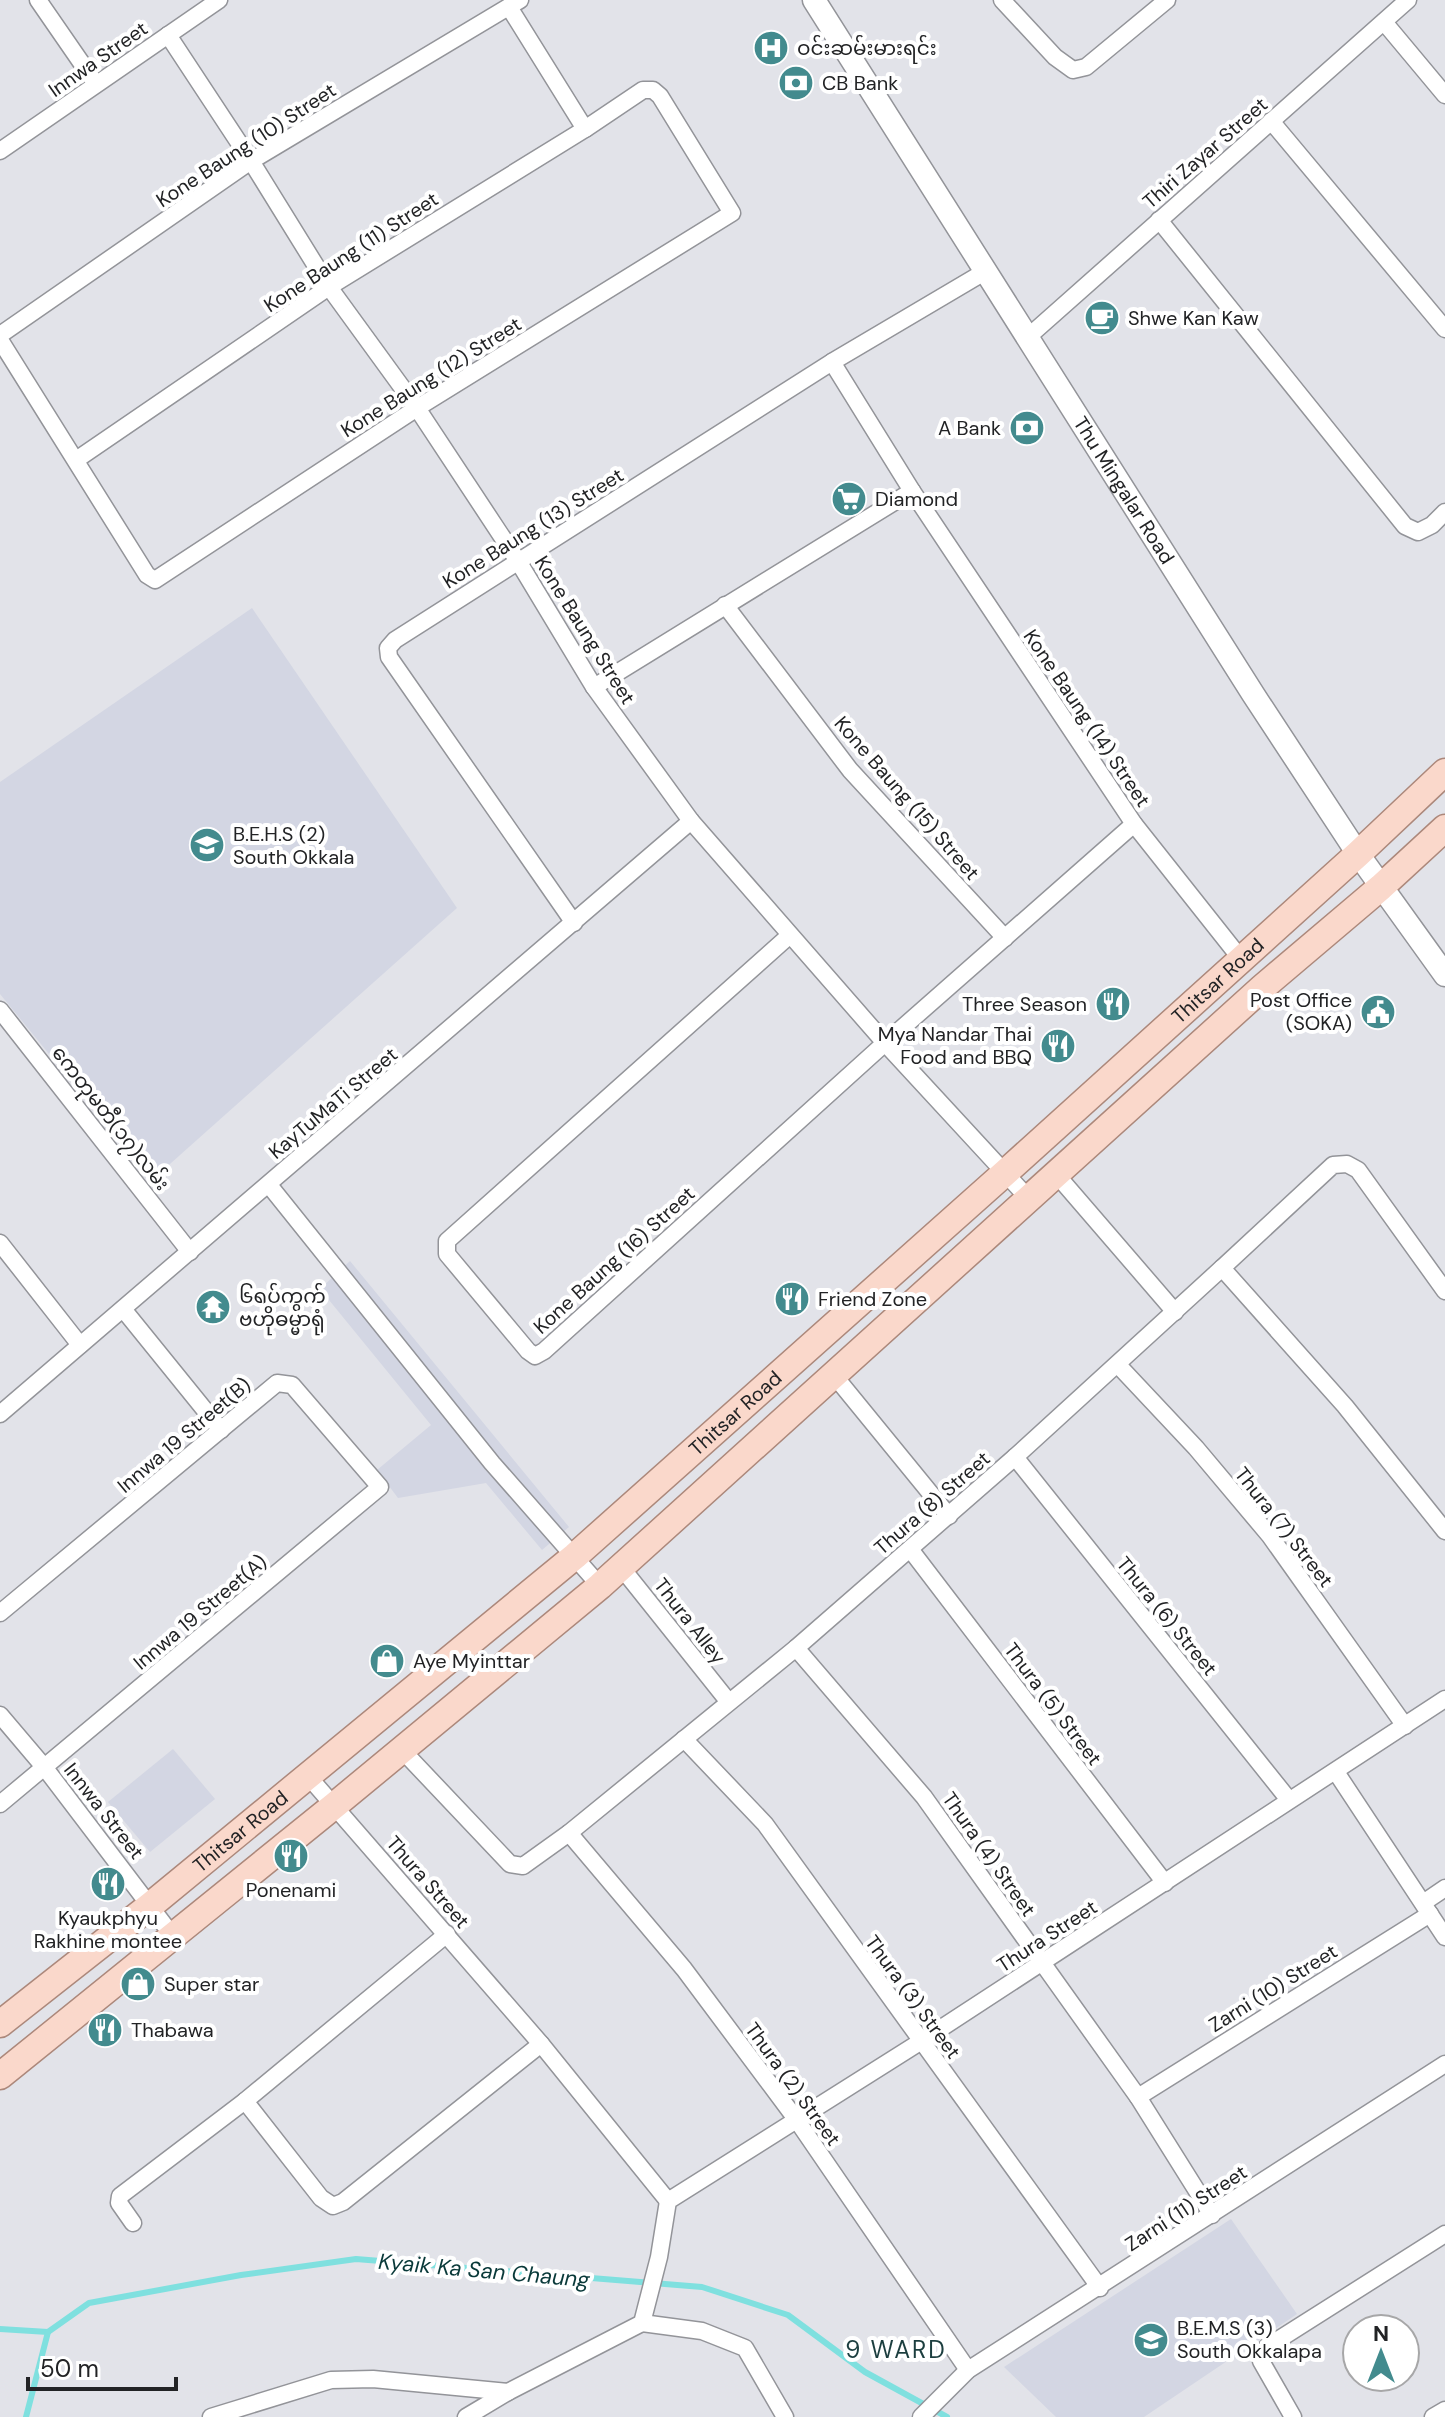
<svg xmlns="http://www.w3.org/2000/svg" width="1445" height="2417" font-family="'DM Sans','Noto Sans Myanmar',sans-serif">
	<rect width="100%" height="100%" fill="#e2e3e9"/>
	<!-- built -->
	<g fill="#d3d6e3">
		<path d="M252,608L457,908L152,1180L0,994V782Z"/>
		<path d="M350,1261L569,1527L542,1550L486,1483L398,1498L377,1470L431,1425L320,1289Z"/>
		<path d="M173,1749L215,1799L150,1852L108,1802Z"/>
		<path d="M1231,2219L1297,2314L1144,2417H1056L1004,2367Z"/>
	</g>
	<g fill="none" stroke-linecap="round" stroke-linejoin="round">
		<!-- stream -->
		<g stroke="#7fe0df" stroke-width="6">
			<path d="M0,2329L48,2332L89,2303L241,2275L356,2259L702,2287L788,2315L865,2372L947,2417"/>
			<path d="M26,2417L48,2332"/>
		</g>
		<defs>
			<g id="street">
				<path d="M38,0L96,84"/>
				<path d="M1002,0L1055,57L1073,70L1086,67L1167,0"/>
				<path d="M509,7L585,129"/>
				<path d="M1384,22L1445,95"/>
				<path d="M168,35L251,161L329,287L417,408L518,561L594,687L691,821L885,1043L1029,1199"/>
				<path d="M1271,121L1445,329"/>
				<path d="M0,151L219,0"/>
				<path d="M1159,220L1405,526L1418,532L1432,525L1445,512"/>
				<path d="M0,335L251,161L520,0"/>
				<path d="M1028,337L1408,0"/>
				<path d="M0,340L147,575L155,580L417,408L732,213L660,96L653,90H643L585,129L329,287L76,460"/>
				<path d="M832,362L912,491L1134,824L1241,959"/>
				<path d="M725,605L850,770L1005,938"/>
				<path d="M594,687L912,491"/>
				<path d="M574,923L389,657L388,648L395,640L832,362L986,271"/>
				<path d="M790,935L447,1241V1254L528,1351L535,1356L544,1351L885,1043L1134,824"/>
				<path d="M0,1010L190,1252"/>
				<path d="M1056,1174L1175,1312"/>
				<path d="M269,1185L492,1463L600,1586"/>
				<path d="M0,1243L80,1345"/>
				<path d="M1222,1268L1333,1165L1347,1164L1358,1170L1445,1291"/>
				<path d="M123,1309L221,1430"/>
				<path d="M1118,1365L1196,1448L1270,1536L1405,1726"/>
				<path d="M833,1374L949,1516"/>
				<path d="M0,1414L691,821"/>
				<path d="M1015,1457L1289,1800"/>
				<path d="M910,1549L1165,1883"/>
				<path d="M621,1567L728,1701"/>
				<path d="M0,1613L277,1383L292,1385L380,1487L0,1804"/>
				<path d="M796,1648L924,1797L1138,2097L1212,2215"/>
				<path d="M0,1715L45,1768L172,1935"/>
				<path d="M684,1739L765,1824L1100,2288"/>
				<path d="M402,1750L510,1864L523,1866L569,1833L796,1648L1015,1457L1222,1268L1345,1406L1445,1531"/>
				<path d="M1336,1772L1445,1937"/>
				<path d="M308,1776L541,2044L668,2201"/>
				<path d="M569,1833L684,1969L796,2119L968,2370"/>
				<path d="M1423,1903L1445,1888"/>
				<path d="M1138,2097L1430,1914"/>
				<path d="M245,2101L321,2198L333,2206L343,2202L541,2044"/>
				<path d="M133,2223L119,2203L120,2196L245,2101L447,1934"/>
				<path d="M642,2323L702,2331L745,2348L785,2417"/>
				<path d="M211,2417L331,2380L373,2379L508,2392"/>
				<path d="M466,2417L508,2392L642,2323L659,2257L668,2201L920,2042L1445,1699"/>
				<path d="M921,2417L968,2370L1445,2064"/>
				<path d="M1293,2417L1261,2361L1267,2347L1445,2234"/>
				<path d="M1433,2417L1445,2410"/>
			</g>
			<g id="secondary">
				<path id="s1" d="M814,0L1253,694L1358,854L1445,975"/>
			</g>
			<g id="primary">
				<path id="s2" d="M0,2024L151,1905L575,1556L1006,1172L1358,854L1445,772"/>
				<path d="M0,2076L335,1805L600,1586L1263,987L1381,887L1445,828"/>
			</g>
		</defs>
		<!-- street casing -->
		<use href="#street" stroke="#939499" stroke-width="19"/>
		<!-- secondary casing -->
		<use href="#secondary" stroke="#939499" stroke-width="25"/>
		<!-- primary casing -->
		<use href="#primary" stroke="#ac887b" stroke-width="29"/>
		<!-- street -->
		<use href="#street" stroke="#fff" stroke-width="16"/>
		<!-- secondary -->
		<use href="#secondary" stroke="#fff" stroke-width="22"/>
		<!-- primary -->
		<use href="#primary" stroke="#fad8cb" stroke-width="26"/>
	</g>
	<!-- icons -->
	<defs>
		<symbol id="hospital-disc" viewBox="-11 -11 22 22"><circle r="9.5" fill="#438b8e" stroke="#fff"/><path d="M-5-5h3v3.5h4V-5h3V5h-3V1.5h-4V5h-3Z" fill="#fff"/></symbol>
		<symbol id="bank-disc" viewBox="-11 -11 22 22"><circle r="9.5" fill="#438b8e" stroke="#fff"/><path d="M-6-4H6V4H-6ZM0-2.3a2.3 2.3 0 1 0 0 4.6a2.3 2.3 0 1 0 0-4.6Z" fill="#fff"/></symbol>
		<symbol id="cafe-disc" viewBox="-11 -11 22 22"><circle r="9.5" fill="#438b8e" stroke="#fff"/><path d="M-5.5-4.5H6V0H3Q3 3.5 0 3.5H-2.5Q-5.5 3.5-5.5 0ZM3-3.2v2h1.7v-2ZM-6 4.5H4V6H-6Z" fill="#fff"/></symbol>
		<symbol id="supermarket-disc" viewBox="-11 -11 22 22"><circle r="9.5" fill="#438b8e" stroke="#fff"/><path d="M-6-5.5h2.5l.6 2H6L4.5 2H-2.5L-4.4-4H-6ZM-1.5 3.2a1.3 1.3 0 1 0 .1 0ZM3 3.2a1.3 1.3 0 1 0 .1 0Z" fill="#fff"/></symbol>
		<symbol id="school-disc" viewBox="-11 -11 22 22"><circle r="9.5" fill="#438b8e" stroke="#fff"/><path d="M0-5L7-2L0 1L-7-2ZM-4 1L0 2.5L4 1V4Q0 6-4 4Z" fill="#fff"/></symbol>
		<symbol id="restaurant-disc" viewBox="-11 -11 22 22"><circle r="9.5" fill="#438b8e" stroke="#fff"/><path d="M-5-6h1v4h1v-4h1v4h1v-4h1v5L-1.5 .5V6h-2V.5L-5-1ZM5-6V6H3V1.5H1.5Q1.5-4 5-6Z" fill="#fff"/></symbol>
		<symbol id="civic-disc" viewBox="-11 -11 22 22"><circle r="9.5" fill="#438b8e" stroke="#fff"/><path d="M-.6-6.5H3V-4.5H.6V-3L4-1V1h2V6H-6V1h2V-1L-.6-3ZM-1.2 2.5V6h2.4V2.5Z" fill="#fff"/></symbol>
		<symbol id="temple-disc" viewBox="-11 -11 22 22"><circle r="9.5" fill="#438b8e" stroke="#fff"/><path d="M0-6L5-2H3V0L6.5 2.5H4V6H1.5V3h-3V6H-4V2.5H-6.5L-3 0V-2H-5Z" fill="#fff"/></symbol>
		<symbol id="shop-disc" viewBox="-11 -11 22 22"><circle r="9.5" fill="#438b8e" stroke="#fff"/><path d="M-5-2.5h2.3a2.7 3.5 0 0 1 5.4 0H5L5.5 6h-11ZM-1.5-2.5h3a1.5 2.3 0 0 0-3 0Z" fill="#fff"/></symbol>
	</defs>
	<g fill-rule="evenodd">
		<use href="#hospital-disc" x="751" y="28" width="40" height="40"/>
		<use href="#bank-disc" x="776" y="63" width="40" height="40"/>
		<use href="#cafe-disc" x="1082" y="298" width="40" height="40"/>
		<use href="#bank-disc" x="1007" y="408" width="40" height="40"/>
		<use href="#supermarket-disc" x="829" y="479" width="40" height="40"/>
		<use href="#school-disc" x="187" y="825" width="40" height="40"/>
		<use href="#restaurant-disc" x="1093" y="984" width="40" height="40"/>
		<use href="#civic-disc" x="1358" y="992" width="40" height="40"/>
		<use href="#restaurant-disc" x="1038" y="1026" width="40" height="40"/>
		<use href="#restaurant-disc" x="772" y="1279" width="40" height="40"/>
		<use href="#temple-disc" x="193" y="1287" width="40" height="40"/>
		<use href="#shop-disc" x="367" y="1641" width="40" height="40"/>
		<use href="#restaurant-disc" x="271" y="1836" width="40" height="40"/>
		<use href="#restaurant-disc" x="88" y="1864" width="40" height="40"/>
		<use href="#shop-disc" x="118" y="1964" width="40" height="40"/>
		<use href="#restaurant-disc" x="85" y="2010" width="40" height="40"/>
		<use href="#school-disc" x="1131" y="2320" width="40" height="40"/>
	</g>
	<g text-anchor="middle" stroke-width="8" stroke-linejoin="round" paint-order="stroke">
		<!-- poi labels -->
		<g font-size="20" fill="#222325" stroke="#fff" text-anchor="start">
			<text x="797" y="55">ဝင်းဆမ်းမားရင်း</text>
			<text x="822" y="90">CB Bank</text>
			<text x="1128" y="325">Shwe Kan Kaw</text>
			<text x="1001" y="435" text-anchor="end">A Bank</text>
			<text x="875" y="506">Diamond</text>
			<text x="233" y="841">B.E.H.S (2)<tspan x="233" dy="23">South Okkala</tspan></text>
			<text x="1352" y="1007" text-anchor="end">Post Office<tspan x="1352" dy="23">(SOKA)</tspan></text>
			<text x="1087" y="1011" text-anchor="end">Three Season</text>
			<text x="1032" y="1041" text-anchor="end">Mya Nandar Thai<tspan x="1032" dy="23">Food and BBQ</tspan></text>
			<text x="239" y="1303">၆ရပ်ကွက်<tspan x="239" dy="23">ဗဟိုဓမ္မာရုံ</tspan></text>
			<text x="818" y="1306">Friend Zone</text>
			<text x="413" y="1668">Aye Myinttar</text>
			<text x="291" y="1897" text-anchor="middle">Ponenami</text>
			<text x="108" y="1925" text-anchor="middle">Kyaukphyu<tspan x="108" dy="23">Rakhine montee</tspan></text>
			<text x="164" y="1991">Super star</text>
			<text x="131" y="2037">Thabawa</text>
			<text x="1177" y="2335">B.E.M.S (3)<tspan x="1177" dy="23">South Okkalapa</tspan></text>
		</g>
		<!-- street labels -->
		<g font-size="20" fill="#222325" stroke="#fff">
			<text transform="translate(98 59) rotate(-35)" y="7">Innwa Street</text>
			<text transform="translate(246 145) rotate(-33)" y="7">Kone Baung (10) Street</text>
			<text transform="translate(1205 153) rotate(-41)" y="7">Thiri Zayar Street</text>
			<text transform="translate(351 252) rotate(-33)" y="7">Kone Baung (11) Street</text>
			<text transform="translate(431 377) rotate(-32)" y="7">Kone Baung (12) Street</text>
			<text dy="7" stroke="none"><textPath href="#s1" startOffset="580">Thu Mingalar Road</textPath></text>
			<text transform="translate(533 528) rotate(-32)" y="7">Kone Baung (13) Street</text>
			<text transform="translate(585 630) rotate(58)" y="7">Kone Baung Street</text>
			<text transform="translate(1087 718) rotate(56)" y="7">Kone Baung (14) Street</text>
			<text transform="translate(907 798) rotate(49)" y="7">Kone Baung (15) Street</text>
			<text dy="7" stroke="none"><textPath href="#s2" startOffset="1604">Thitsar Road</textPath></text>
			<text transform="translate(333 1103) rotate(-40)" y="7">KayTuMaTi Street</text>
			<text transform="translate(111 1118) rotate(52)" y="7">ကေတုမတီ(၁၇)လမ်း</text>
			<text transform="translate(614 1260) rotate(-42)" y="7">Kone Baung (16) Street</text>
			<text dy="7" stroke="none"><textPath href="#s2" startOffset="956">Thitsar Road</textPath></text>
			<text transform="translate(184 1435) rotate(-40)" y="7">Innwa 19 Street(B)</text>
			<text transform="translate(932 1503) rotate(-41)" y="7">Thura (8) Street</text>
			<text transform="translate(1284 1527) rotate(52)" y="7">Thura (7) Street</text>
			<text transform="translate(200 1612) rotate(-40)" y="7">Innwa 19 Street(A)</text>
			<text transform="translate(1167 1616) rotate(51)" y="7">Thura (6) Street</text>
			<text transform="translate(690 1621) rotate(52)" y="7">Thura Alley</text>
			<text transform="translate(1053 1704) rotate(53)" y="7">Thura (5) Street</text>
			<text transform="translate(104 1811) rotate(52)" y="7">Innwa Street</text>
			<text dy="7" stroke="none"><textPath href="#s2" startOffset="308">Thitsar Road</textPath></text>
			<text transform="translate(989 1854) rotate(55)" y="7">Thura (4) Street</text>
			<text transform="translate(428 1882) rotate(49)" y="7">Thura Street</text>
			<text transform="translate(1047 1936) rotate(-33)" y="7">Thura Street</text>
			<text transform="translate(1273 1988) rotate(-32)" y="7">Zarni (10) Street</text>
			<text transform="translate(913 1997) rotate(54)" y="7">Thura (3) Street</text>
			<text transform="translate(793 2084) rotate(54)" y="7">Thura (2) Street</text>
			<text transform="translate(1186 2208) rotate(-33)" y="7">Zarni (11) Street</text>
		</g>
		<!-- water labels -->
		<g font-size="22" font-style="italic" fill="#093939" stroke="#fff">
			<text transform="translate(484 2270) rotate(5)" y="8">Kyaik Ka San Chaung</text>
		</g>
		<!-- quarter labels -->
		<g font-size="24" letter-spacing="2" fill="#1c3e3f" stroke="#fff">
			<text x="896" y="2358">9 WARD</text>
		</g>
	</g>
	<!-- north arrow -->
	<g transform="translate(1381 2353)"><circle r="38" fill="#ffffff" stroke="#a7a7a8" stroke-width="2"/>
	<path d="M0-6L14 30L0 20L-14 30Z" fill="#438b8e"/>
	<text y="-12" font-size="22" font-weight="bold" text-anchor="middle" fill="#222325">N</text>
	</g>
	<!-- scale -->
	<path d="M28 2377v12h148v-12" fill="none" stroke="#222325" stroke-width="4"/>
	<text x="40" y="2377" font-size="24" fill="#222325" stroke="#ffffff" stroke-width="6" paint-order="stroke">50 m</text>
</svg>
